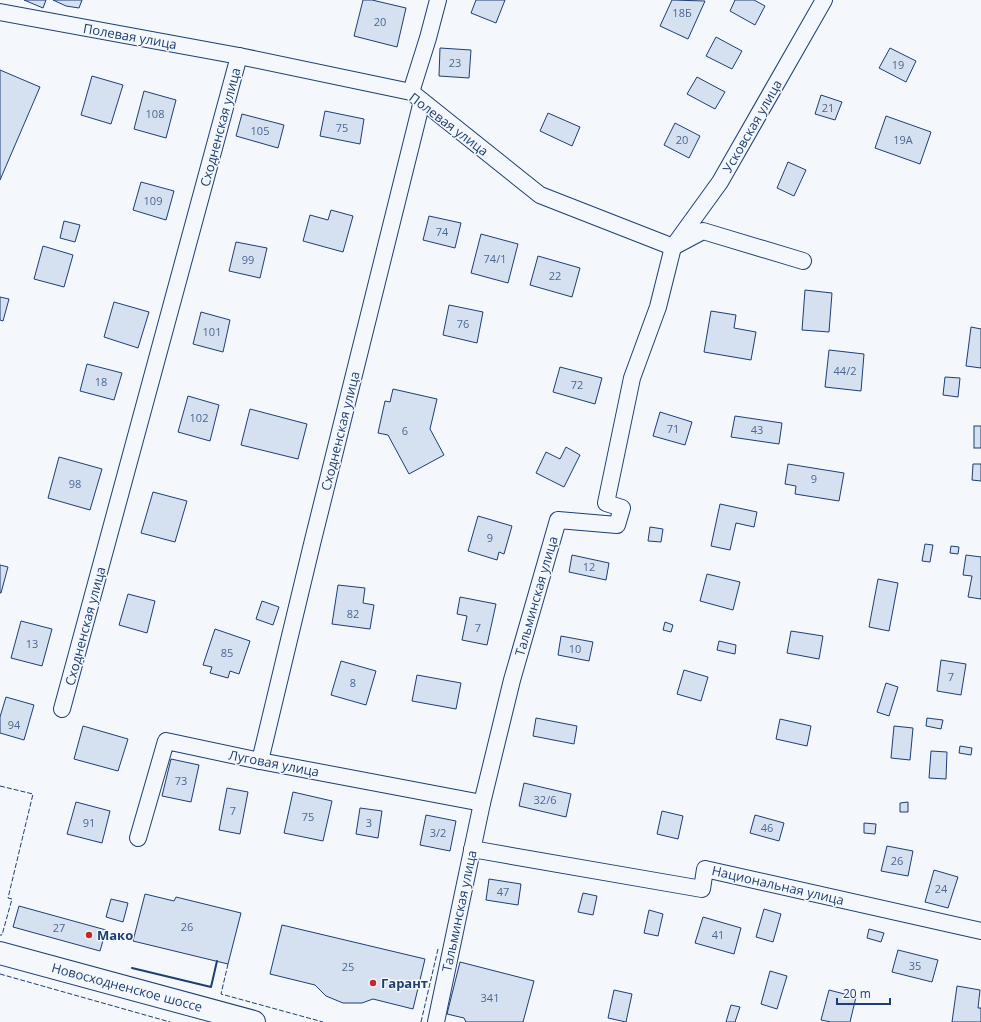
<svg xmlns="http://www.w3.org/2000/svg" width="981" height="1022" font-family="'Open Sans',sans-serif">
	<rect width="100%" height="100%" fill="#f4f7fb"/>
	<!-- building -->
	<g fill="#d5e0f0" stroke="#1d3f73">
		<path d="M24,0H46L43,8Z"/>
		<path d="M53,0H82L79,8L66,6Z"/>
		<path d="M363,0H372L406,8L397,47L354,36Z"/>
		<path d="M476,0H505L496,23L471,13Z"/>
		<path d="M672,0L705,1L688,39L660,26Z"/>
		<path d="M735,0H754L765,6L755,25L730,11Z"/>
		<path d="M716,37L742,51L732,69L706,56Z"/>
		<path d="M440,48L471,50L469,78L439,76Z"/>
		<path d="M890,48L916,61L906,82L879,68Z"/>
		<path d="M0,70L40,87L0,180Z"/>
		<path d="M92,76L123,85L111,124L81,115Z"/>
		<path d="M697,77L725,92L715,109L687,94Z"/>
		<path d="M144,91L176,100L166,138L134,129Z"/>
		<path d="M821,95L842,102L835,120L815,114Z"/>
		<path d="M325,111L364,119L360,144L320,136Z"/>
		<path d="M548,113L580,127L572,146L540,131Z"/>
		<path d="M242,114L284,125L278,148L236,136Z"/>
		<path d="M886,116L931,132L920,164L875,148Z"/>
		<path d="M675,123L700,136L689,158L664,145Z"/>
		<path d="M788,162L806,170L794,196L777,188Z"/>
		<path d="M141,182L174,191L166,220L133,210Z"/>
		<path d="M331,210L353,216L343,252L303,241L310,215L328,220Z"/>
		<path d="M429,216L461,223L455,248L423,240Z"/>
		<path d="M64,221L80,225L75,242L60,238Z"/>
		<path d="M481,234L518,244L508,283L471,273Z"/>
		<path d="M236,242L267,248L260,278L229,271Z"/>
		<path d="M43,246L73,255L64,287L34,279Z"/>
		<path d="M538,256L580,268L572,297L530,285Z"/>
		<path d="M805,290L832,293L829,332L802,330Z"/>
		<path d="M0,297L9,299L3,321L0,320Z"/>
		<path d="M114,302L149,312L138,348L104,337Z"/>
		<path d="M449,305L483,312L477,343L443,335Z"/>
		<path d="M711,311L736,315L734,328L756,332L751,360L704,352Z"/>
		<path d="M201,312L230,320L223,352L193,344Z"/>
		<path d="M971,327L981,329V368L966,366Z"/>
		<path d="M829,350L864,354L861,391L825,387Z"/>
		<path d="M87,364L122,373L114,400L80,391Z"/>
		<path d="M560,367L602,378L595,404L553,392Z"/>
		<path d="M945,377L960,378L958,397L943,395Z"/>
		<path d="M393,389L437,399L430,429L444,455L409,474L388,435L378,433L385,401L390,402Z"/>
		<path d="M188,396L219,405L210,441L178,432Z"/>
		<path d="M250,409L307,424L298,459L241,445Z"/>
		<path d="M660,412L692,422L685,445L653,436Z"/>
		<path d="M735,416L782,423L779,444L731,437Z"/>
		<rect x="974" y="426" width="7" height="22"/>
		<path d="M566,447L580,455L564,487L536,473L546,452L560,459Z"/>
		<path d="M59,457L102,469L90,510L48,498Z"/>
		<path d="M788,464L844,473L839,501L795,494L796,486L785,484Z"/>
		<path d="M973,464H981V481L972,480Z"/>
		<path d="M153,492L187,501L175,542L141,533Z"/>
		<path d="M720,504L757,512L754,527L736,523L730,550L711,546Z"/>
		<path d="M478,516L512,526L504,554L499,552L497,560L468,551Z"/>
		<path d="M650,527L663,529L661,542L648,541Z"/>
		<path d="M925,544L933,545L930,562L922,561Z"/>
		<path d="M951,546L959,547L958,554L950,553Z"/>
		<path d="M572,555L609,563L606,580L569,572Z"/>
		<path d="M966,555L981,557V599L968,597L972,576L963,575Z"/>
		<path d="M0,565L8,567L1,593H0Z"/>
		<path d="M707,574L740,582L733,610L700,601Z"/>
		<path d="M878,579L898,583L889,631L869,627Z"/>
		<path d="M338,585L365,588L363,603L374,605L370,629L332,624Z"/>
		<path d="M128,594L155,601L147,633L119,625Z"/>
		<path d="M460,597L496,604L487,645L462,640L467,616L457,614Z"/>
		<path d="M262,601L279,607L273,625L256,619Z"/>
		<path d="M21,621L52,629L42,666L11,658Z"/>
		<path d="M665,622L673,625L671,632L663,630Z"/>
		<path d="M215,629L250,641L239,674L230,671L228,678L210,673L212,667L203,665Z"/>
		<path d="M791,631L823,636L819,659L787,653Z"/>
		<path d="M561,636L593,642L589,661L558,655Z"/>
		<path d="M719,641L736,645L735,654L717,650Z"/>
		<path d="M941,660L966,664L961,695L937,691Z"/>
		<path d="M341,661L376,671L366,705L331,695Z"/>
		<path d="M684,670L708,677L701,701L677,694Z"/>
		<path d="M417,675L461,683L456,709L412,701Z"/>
		<path d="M886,683L898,687L889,716L877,712Z"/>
		<path d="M6,697L34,705L24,740L0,733V717Z"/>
		<path d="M536,718L577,726L574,744L533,736Z"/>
		<path d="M927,718L943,720L941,729L926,726Z"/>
		<path d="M780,719L811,726L807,746L776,739Z"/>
		<path d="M83,726L128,739L118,771L74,759Z"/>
		<path d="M894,726L913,728L910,760L891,758Z"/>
		<path d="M960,746L972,748L971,755L959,753Z"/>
		<path d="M931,751L947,752L946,779L929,778Z"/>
		<path d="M171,759L199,765L191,802L162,796Z"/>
		<path d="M524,783L571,794L566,817L519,806Z"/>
		<path d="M227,788L248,792L240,834L219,830Z"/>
		<path d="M293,792L332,801L323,841L284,833Z"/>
		<path d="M76,802L110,811L102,843L67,834Z"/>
		<path d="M908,802V812H900V803Z"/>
		<path d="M360,808L382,811L378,838L356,834Z"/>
		<path d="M662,811L683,816L678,839L657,834Z"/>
		<path d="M426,815L456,821L450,851L420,845Z"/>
		<path d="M755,815L784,823L779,841L750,833Z"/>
		<path d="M864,823L876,824L875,834L864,833Z"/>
		<path d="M887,846L913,851L908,876L881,871Z"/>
		<path d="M934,870L958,877L948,908L925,902Z"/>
		<path d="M489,879L521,884L518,905L486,900Z"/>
		<path d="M583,893L597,896L593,915L578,912Z"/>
		<path d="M145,894L174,901L176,897L241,913L228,964L133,941Z"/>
		<path d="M111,899L128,903L123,922L106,917Z"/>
		<path d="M19,906L106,930L100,951L13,927Z"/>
		<path d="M764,909L781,914L773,942L756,937Z"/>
		<path d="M649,910L663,914L658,936L644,933Z"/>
		<path d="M703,917L741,928L734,954L695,943Z"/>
		<path d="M282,925L425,959L413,1009L373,999L362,1003H343L326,996L315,985L270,974Z"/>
		<path d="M869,929L884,933L881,942L867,938Z"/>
		<path d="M898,950L938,960L932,982L892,972Z"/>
		<path d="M460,962L534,981L523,1022H466L464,1018L447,1014Z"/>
		<path d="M770,971L787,976L777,1009L761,1004Z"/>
		<path d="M957,986L980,990L978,1008H981V1022H952Z"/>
		<path d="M614,990L632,994L626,1022L608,1018Z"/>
		<path d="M829,990L856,997L850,1022H831L821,1020Z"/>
		<path d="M731,1005L740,1007L735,1022H726Z"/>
	</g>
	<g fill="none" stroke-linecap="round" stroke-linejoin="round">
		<defs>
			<g id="minor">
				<path d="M0,12L239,56L411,92L540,195L673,247L703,231L803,261"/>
				<path d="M411,92L428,38L438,0"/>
				<path d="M62,709L239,56"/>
				<path d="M260,761L312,544L422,101"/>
				<path d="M138,838L166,741L260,761L482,803"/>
				<path d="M472,849L702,889L705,869L981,931"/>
				<path d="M436,1022L482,803L512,680L558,520L617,525L622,508L606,503L632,378L658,307L673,247L720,182L824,0"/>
			</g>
			<path id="secondary" d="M0,953L254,1022"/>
		</defs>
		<!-- minor casing -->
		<use href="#minor" stroke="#1d3f73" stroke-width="18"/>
		<!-- secondary casing -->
		<use href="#secondary" stroke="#1d3f73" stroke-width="24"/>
		<!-- minor -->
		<use href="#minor" stroke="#f4f7fb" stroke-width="16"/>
		<!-- secondary -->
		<use href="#secondary" stroke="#f4f7fb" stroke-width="22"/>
		<!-- fence -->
		<g stroke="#1d3f73" stroke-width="1" stroke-dasharray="5 2" stroke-linecap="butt">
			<path d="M0,786L33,794L8,898L12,899L2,935H0"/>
			<path d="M228,964L221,994L323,1022"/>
			<path d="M0,974L170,1022"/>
			<path d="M421,1022L438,949"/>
		</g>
		<!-- wall -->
		<path stroke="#1d3f73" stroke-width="2" d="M132,968L211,987L217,961"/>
	</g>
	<!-- markers -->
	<g fill="#c62828" stroke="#f4f7fb" stroke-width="1.5">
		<circle cx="89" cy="935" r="4"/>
		<circle cx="373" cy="983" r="4"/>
	</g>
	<g text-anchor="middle" stroke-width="3" stroke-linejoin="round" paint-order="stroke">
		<!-- number labels -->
		<g font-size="11" fill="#4b6792">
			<text x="682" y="17">18Б</text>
			<text x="380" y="26">20</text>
			<text x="455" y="67">23</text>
			<text x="898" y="69">19</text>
			<text x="828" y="112">21</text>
			<text x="155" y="118">108</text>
			<text x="342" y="132">75</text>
			<text x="260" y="135">105</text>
			<text x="682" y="144">20</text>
			<text x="903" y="144">19А</text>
			<text x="153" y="205">109</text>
			<text x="442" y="236">74</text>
			<text x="495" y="263">74/1</text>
			<text x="248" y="264">99</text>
			<text x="555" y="280">22</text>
			<text x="463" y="328">76</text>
			<text x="212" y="336">101</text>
			<text x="845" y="375">44/2</text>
			<text x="101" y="386">18</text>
			<text x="577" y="389">72</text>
			<text x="199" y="422">102</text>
			<text x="673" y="433">71</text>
			<text x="757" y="434">43</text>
			<text x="405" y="435">6</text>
			<text x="814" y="483">9</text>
			<text x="75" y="488">98</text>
			<text x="490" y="542">9</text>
			<text x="589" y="571">12</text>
			<text x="353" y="618">82</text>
			<text x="478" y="632">7</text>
			<text x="32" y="648">13</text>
			<text x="575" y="653">10</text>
			<text x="227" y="657">85</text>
			<text x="951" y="681">7</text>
			<text x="353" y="687">8</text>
			<text x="14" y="729">94</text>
			<text x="181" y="785">73</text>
			<text x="545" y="804">32/6</text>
			<text x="233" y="815">7</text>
			<text x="308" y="821">75</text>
			<text x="89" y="827">91</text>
			<text x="369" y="827">3</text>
			<text x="767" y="832">46</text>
			<text x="438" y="837">3/2</text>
			<text x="897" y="865">26</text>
			<text x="941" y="893">24</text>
			<text x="503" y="896">47</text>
			<text x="187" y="931">26</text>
			<text x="59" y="932">27</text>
			<text x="718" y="939">41</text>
			<text x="915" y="970">35</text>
			<text x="348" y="971">25</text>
			<text x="490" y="1002">341</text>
		</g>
		<!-- street labels -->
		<g font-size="13" fill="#1d3f73" stroke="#f4f7fb">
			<text transform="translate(130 36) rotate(10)" y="5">Полевая улица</text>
			<text transform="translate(449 124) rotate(37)" y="5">Полевая улица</text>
			<text transform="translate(752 126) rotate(-60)" y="5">Усковская улица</text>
			<text transform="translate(220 127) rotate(-75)" y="5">Сходненская улица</text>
			<text transform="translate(340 431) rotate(-76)" y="5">Сходненская улица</text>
			<text transform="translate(536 596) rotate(-74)" y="5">Тальминская улица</text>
			<text transform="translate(85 626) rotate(-75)" y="5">Сходненская улица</text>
			<text transform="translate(274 763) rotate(11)" y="5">Луговая улица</text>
			<text transform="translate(778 885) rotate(13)" y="5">Национальная улица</text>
			<text transform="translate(459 911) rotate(-78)" y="5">Тальминская улица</text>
			<text transform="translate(127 987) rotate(15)" y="5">Новосходненское шоссе</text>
		</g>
		<!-- poi labels -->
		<g font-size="13" font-weight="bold" fill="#1d3f73" stroke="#f4f7fb" text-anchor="start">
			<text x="97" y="940">Мако</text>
			<text x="381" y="988">Гарант</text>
		</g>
	</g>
	<!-- scale -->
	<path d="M837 998v6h53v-6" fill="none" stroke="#1d3f73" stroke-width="2"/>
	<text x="843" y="998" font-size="12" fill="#1d3f73" stroke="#f4f7fb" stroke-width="3" paint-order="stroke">20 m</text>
</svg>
